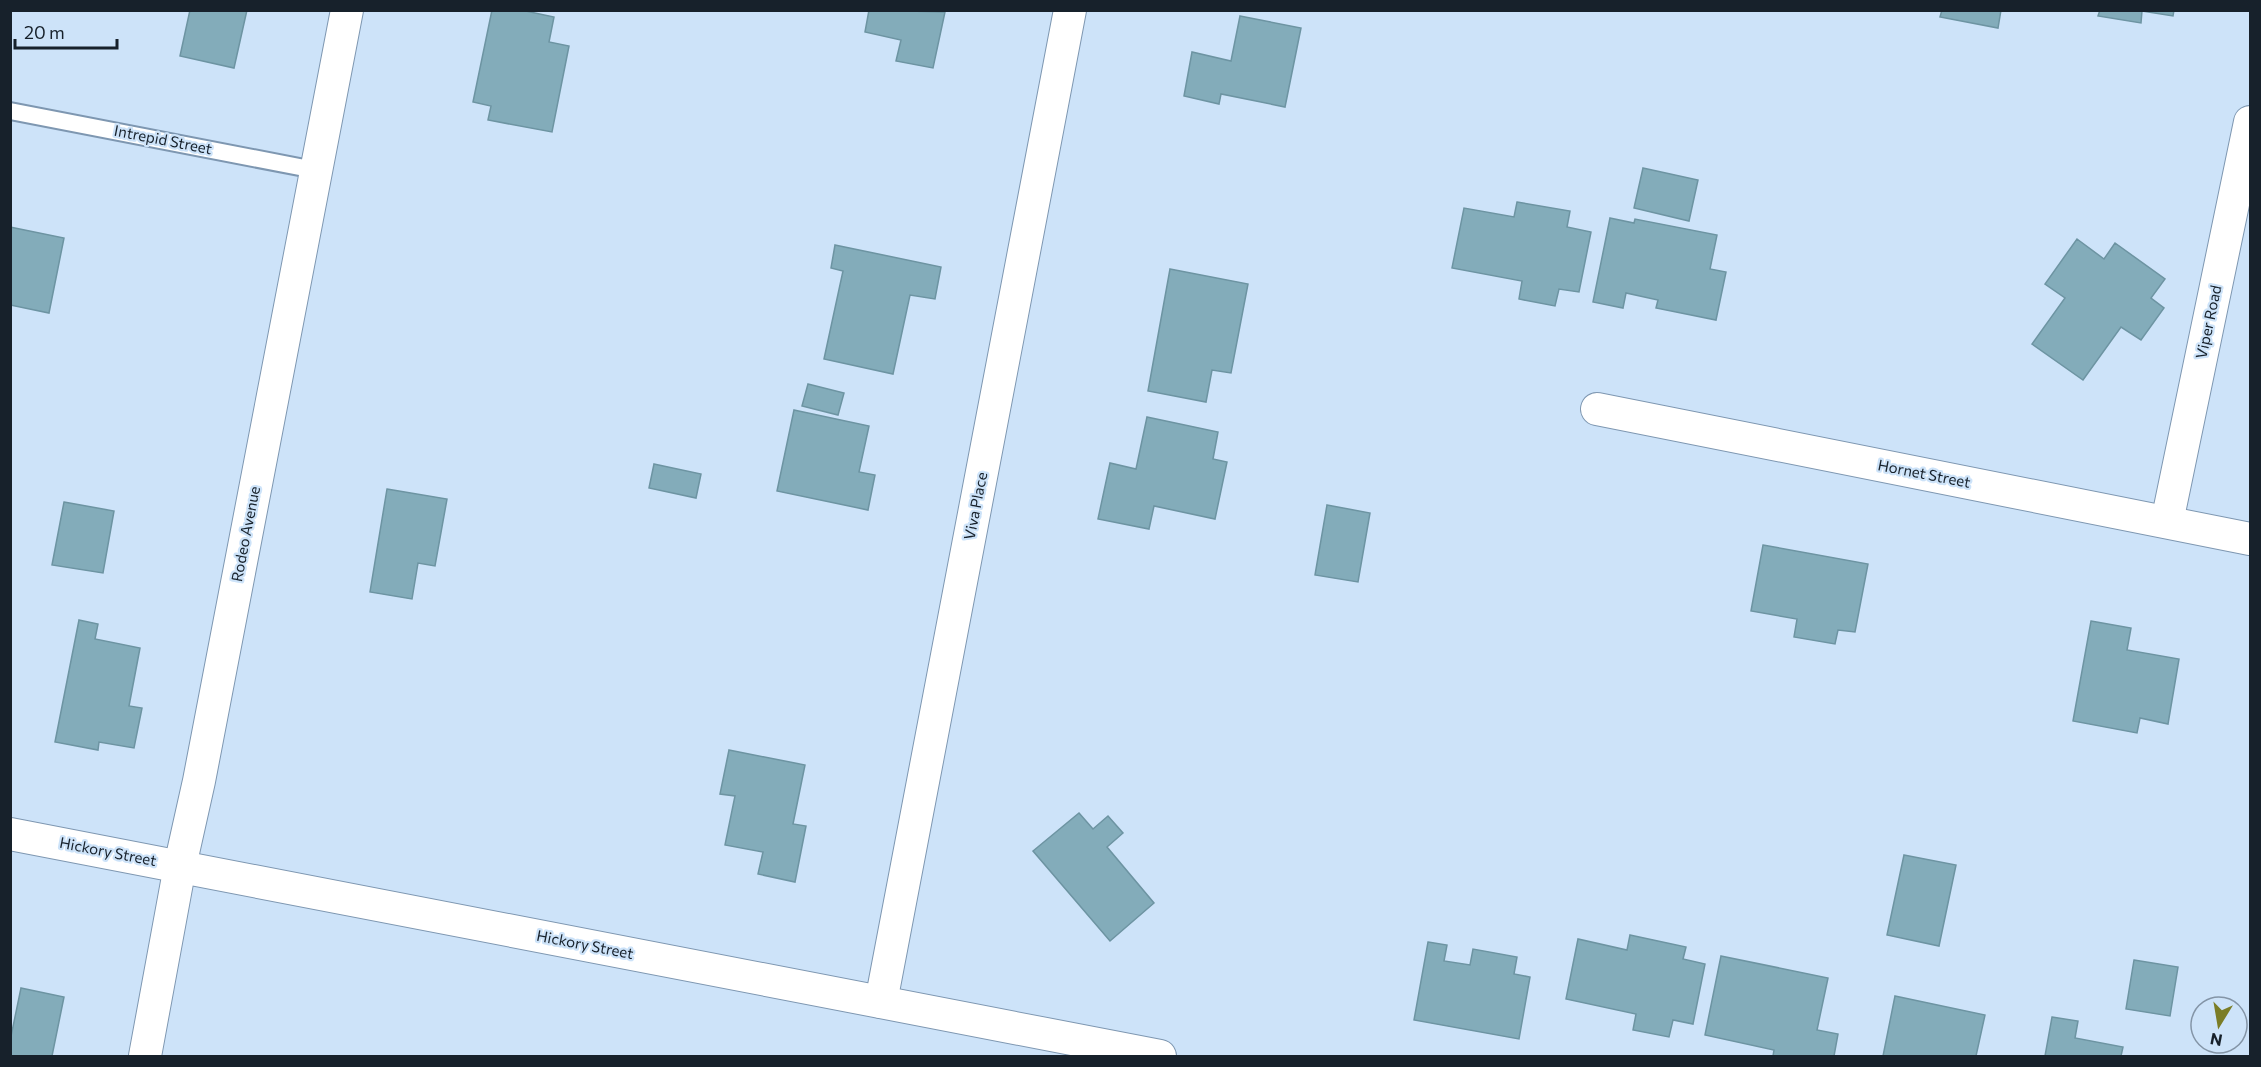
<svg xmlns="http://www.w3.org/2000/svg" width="2261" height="1067" font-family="Commissioner,sans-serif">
	<rect width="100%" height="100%" fill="#cde3f9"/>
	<!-- building -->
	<g fill="#83acba" stroke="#6d94a2" stroke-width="1.5">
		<path d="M190,10H247L234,68L180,56Z"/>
		<path d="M492,10H521L554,17L549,42L569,46L552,132L488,120L491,106L473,102Z"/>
		<path d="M869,10L945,12L933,68L896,61L901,40L865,32Z"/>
		<path d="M1942,10H2001L1998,28L1940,17Z"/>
		<path d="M2100,10H2174L2173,16L2142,11L2141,23L2098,16Z"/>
		<path d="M1240,16L1301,28L1285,107L1221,94L1219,104L1184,96L1192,52L1231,61Z"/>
		<path d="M1643,168L1698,180L1689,221L1634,208Z"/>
		<path d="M1517,202L1570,211L1567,227L1591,232L1579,292L1559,289L1555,306L1519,299L1522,281L1452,268L1464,208L1514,217Z"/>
		<path d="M1610,218L1634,223L1635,219L1717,235L1710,269L1726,272L1716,320L1656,308L1658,300L1626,293L1623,308L1593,302Z"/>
		<path d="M10,227L64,238L49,313L10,305Z"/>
		<path d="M2077,239L2104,259L2115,243L2165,279L2151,298L2164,308L2141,340L2121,327L2083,380L2032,344L2065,298L2045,284Z"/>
		<path d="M835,245L941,267L935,299L910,295L893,374L824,359L843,271L831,268Z"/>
		<path d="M1170,269L1248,284L1231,373L1212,370L1206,402L1148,391Z"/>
		<path d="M808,384L844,393L838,415L802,406Z"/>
		<path d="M794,410L869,426L859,472L875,475L868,510L777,491Z"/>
		<path d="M1147,417L1218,432L1213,459L1227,462L1215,519L1154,506L1149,529L1098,519L1110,463L1136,469Z"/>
		<path d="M654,464L701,474L696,498L649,488Z"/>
		<path d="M387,489L447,499L435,566L418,563L412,599L370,592Z"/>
		<path d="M64,502L114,511L103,573L52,565Z"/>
		<path d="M1327,505L1370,513L1358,582L1315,575Z"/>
		<path d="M1763,545L1868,564L1855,632L1838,630L1835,644L1794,637L1797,619L1751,611Z"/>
		<path d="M79,620L98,624L95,639L140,648L129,706L142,708L134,748L99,742L98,750L55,742Z"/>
		<path d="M2091,621L2131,628L2127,650L2179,659L2168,724L2140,718L2137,733L2073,721Z"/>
		<path d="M729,750L805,765L793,824L806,826L795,882L758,874L763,852L725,845L735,796L720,794Z"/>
		<path d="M1079,813L1093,829L1108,816L1123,833L1107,847L1154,903L1110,941L1033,851Z"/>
		<path d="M1904,855L1956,865L1939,946L1887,935Z"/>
		<path d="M1630,935L1686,947L1683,959L1705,964L1693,1024L1673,1020L1669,1037L1633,1030L1636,1014L1566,999L1578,939L1627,950Z"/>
		<path d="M1428,942L1447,945L1444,961L1470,965L1473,949L1517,957L1514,974L1530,977L1519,1039L1414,1020Z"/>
		<path d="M1721,956L1828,978L1817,1030L1838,1034L1834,1056H1773L1774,1050L1705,1035Z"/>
		<path d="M2134,960L2178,967L2170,1016L2126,1009Z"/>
		<path d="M21,988L64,997L52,1056H10V1041Z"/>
		<path d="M1895,996L1985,1015L1976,1056H1883Z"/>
		<path d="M2052,1017L2078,1021L2075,1038L2123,1047L2121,1056H2045Z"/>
	</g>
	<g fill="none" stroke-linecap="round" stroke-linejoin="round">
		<defs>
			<path id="lane" d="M10,111L315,170"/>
			<g id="street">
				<path d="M1597,409L2250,539"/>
				<path d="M2167,522L2250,122"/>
				<path d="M10,834L1160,1056"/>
				<path d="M881,1002L1070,10"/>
				<path d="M145,1056L180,866L199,781L347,10"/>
			</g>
		</defs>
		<!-- lane casing -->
		<use href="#lane" stroke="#7e97b1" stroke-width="20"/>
		<!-- street casing -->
		<use href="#street" stroke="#7e97b1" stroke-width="34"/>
		<!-- lane -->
		<use href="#lane" stroke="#fff" stroke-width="16"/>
		<!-- street -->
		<use href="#street" stroke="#fff" stroke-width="32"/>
	</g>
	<g text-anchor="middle" stroke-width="4.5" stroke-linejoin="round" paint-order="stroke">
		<!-- street labels -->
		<g font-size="15" fill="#17212b" stroke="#cde3f9">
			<text transform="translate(163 140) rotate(11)" y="5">Intrepid Street</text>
			<text transform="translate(2209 322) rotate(-78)" y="5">Viper Road</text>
			<text transform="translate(1924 474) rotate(11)" y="5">Hornet Street</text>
			<text transform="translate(976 506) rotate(-79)" y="5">Viva Place</text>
			<text transform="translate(246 534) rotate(-79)" y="5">Rodeo Avenue</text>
			<text transform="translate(108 852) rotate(11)" y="5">Hickory Street</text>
			<text transform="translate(585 945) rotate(11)" y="5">Hickory Street</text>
		</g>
	</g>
	<!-- border -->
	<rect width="2261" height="1067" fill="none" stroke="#17212b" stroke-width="24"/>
	<!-- north arrow -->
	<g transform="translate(2219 1025) rotate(191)"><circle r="28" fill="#cde3f9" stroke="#8495a7" stroke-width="1.5"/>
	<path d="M0-4.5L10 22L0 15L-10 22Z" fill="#7b7d26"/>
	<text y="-9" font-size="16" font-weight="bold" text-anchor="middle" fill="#17212b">N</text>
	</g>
	<!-- scale -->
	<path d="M15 39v9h102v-9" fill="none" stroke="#17212b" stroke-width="3"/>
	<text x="24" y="39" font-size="18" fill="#17212b" stroke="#cde3f9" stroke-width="4.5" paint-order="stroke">20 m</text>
</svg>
